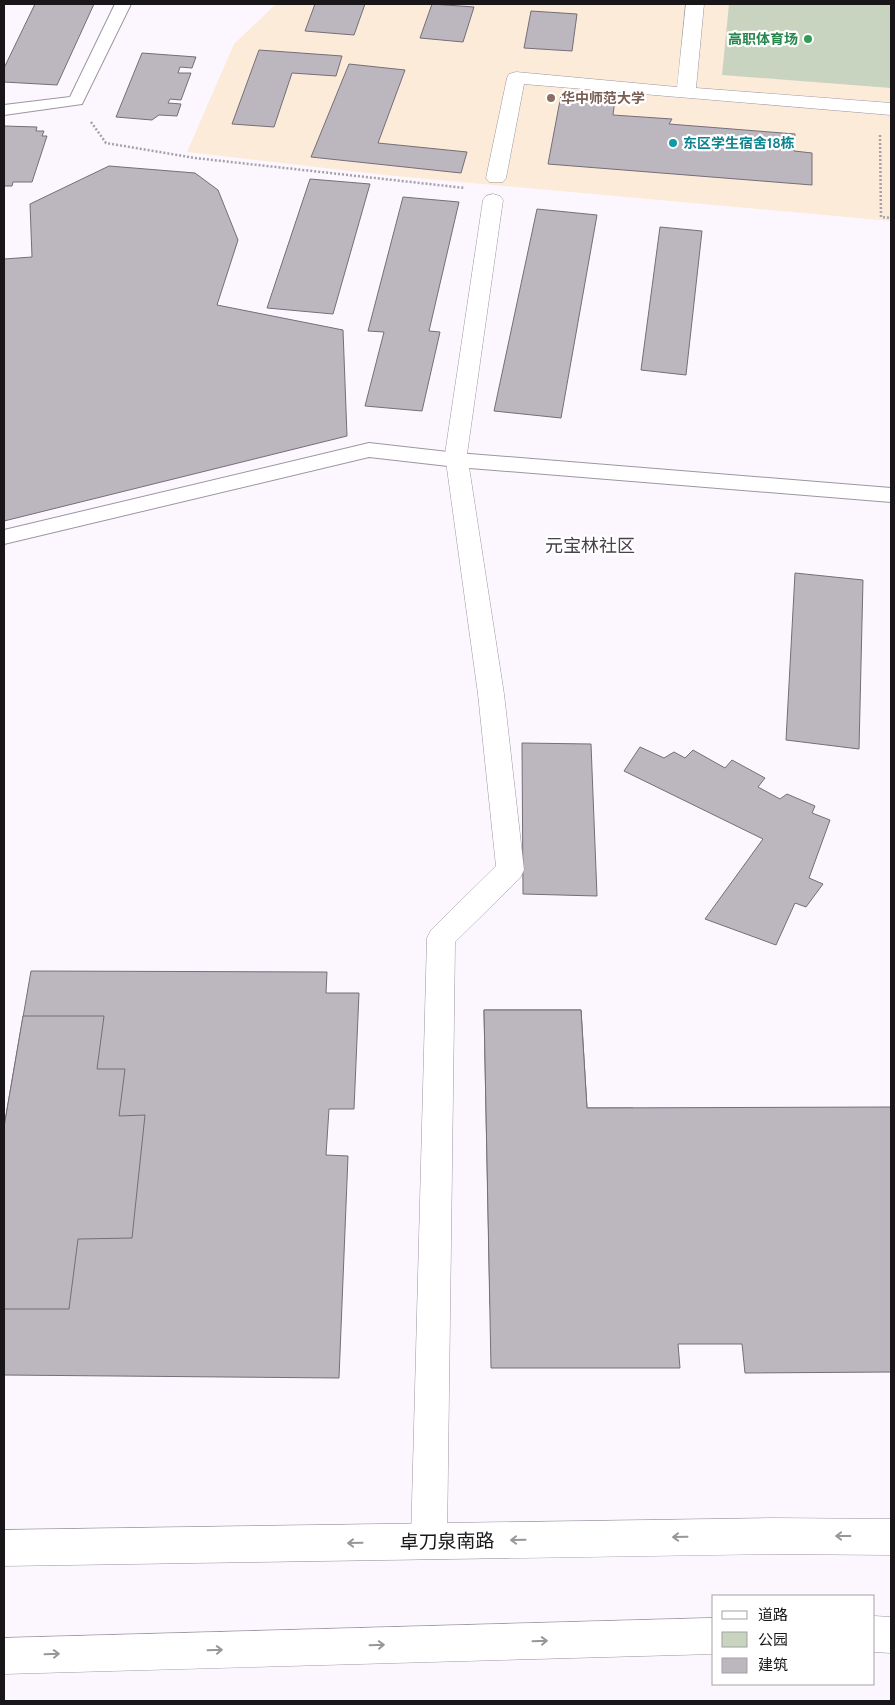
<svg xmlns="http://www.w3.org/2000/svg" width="895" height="1705" font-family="Cabin,'Noto Sans SC',sans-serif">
	<rect width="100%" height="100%" fill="#fcf6fe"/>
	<!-- education -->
	<path fill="#fcebd9" d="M276,4H891V221L394,176L187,152L234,44Z"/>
	<!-- green -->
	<path fill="#c9d4c0" d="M729,4H891V88L722,75Z"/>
	<!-- building -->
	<g fill="#bcb6bf" stroke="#746e77">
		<path d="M35,4H94L57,85L4,82V68Z"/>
		<path d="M315,4H365L354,35L305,31Z"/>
		<path d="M432,4L474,7L463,42L420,38Z"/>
		<path d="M531,11L577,14L572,51L524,48Z"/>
		<path d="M259,50L342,56L336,76L292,73L274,127L232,124Z"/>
		<path d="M142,53L196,57L192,68L180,67L178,73H191L181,100L170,99L168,103L181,104L177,116L159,115L152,120L116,117Z"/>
		<path d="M349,64L405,70L378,143L467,152L461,173L311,157Z"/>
		<path d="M561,95L615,99L613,115L672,119L669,124L795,134L794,151L812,153V185L548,164Z"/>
		<path d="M4,126L37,127L36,131H44L42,136H47L32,182H13L12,186H4Z"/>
		<path d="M109,166L195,173L218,190L238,240L217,305L343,330L347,436L4,521V259L32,257L30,204Z"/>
		<path d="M310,179L370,184L333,314L267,308Z"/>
		<path d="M403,197L459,202L429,331L440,332L422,411L365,406L384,332L368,331Z"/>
		<path d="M537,209L597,215L561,418L494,411Z"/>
		<path d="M660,227L702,231L686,375L641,370Z"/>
		<path d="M795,573L863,580L859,749L786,740Z"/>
		<path d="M522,743L591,744L597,896L523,894Z"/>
		<path d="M640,747L664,758L674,752L685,758L693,750L725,768L732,760L765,778L758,787L780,799L787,794L815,806L812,813L830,820L809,878L823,884L806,907L795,903L776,945L705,919L763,839L624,771Z"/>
		<path d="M31,971L327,972L326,993H359L354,1109H329L326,1155L348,1156L339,1378L4,1375V1127Z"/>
		<path d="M484,1010H581L587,1108H633L638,1183H610L615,1253L591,1254L594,1305H490Z"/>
		<path d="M484,1010H581L587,1108L891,1107V1372L745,1373L742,1344H678L680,1368H491Z"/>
		<path d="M23,1016H104L97,1069H125L119,1116L145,1115L132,1238L78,1239L69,1309H4V1127Z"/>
	</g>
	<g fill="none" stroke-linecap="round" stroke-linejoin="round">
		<defs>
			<g id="lane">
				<path d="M115,4H131L82,104L4,115V105L70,97Z"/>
				<path d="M369,443L457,453L891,488V502L457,467L369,457L4,544V530Z"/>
			</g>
			<g id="street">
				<path d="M686,4H704L696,88L891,103V115L524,84L506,178L503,182H489L486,178L507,78L509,74L516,72L677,87Z"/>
				<path d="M493,194L500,196L503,200L467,454L504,694L524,870L520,878L455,942L447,1541L442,1554L429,1559L416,1554L411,1541L427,938L431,930L496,866L478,694L445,454L483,200L486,196Z"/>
			</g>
			<g id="secondary">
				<path d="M772,1518L891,1519V1555L772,1554L4,1566V1530Z"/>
				<path d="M874,1616L891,1617V1653L874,1652Z"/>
				<path d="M714,1618V1654L4,1674V1638Z"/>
			</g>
		</defs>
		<!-- lane casing -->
		<use href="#lane" stroke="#9d96a0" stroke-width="2"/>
		<!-- street casing -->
		<use href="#street" stroke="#9d96a0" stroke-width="1"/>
		<!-- secondary casing -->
		<use href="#secondary" stroke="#9d96a0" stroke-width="1"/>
		<!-- path -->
		<g stroke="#a5a1a7" stroke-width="2.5" stroke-dasharray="2 2" stroke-linecap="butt">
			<path d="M91,122L106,143L195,158L465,188"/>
			<path d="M880,135L881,217L891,218"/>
		</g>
		<!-- lane -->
		<use href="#lane" fill="#fff" fill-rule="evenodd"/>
		<!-- street -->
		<use href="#street" fill="#fff" fill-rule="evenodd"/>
		<!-- secondary -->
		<use href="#secondary" fill="#fff" fill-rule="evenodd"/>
	</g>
	<!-- one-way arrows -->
	<defs><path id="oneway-shaft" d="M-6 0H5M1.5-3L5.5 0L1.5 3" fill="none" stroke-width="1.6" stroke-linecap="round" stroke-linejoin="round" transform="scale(1.25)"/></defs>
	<g stroke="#979698">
		<use href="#oneway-shaft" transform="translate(843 1536) rotate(-180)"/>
		<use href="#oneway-shaft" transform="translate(680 1537) rotate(179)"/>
		<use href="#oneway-shaft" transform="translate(518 1540) rotate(179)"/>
		<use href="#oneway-shaft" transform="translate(355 1543) rotate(179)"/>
		<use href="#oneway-shaft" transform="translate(540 1641) rotate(-2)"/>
		<use href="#oneway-shaft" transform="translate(377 1645) rotate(-2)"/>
		<use href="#oneway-shaft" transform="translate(215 1650) rotate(-2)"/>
		<use href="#oneway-shaft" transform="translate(52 1654) rotate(-2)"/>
	</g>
	<!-- markers -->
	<circle fill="#2e9e5b" stroke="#fff" stroke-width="2" cx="808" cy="39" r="5"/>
	<circle fill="#8d6e63" stroke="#fff" stroke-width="2" cx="551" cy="98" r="5"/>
	<circle fill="#0f9aa8" stroke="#fff" stroke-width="2" cx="673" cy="143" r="5"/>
	<g text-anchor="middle" stroke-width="4.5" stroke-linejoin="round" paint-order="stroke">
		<!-- far-leisure labels -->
		<g font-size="14" font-weight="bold" fill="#27864d" stroke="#fff" text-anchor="end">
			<text x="798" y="44">高职体育场</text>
		</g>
		<!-- far-education labels -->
		<g font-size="14" font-weight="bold" fill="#785e54" stroke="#fff" text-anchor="start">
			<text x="561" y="103">华中师范大学</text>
		</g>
		<!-- far-culture labels -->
		<g font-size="14" font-weight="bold" fill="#0d838f" stroke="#fff" text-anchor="start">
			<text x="683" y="148">东区学生宿舍18栋</text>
		</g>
		<!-- neighbourhood labels -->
		<g font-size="18" fill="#48424a" stroke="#fff">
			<text x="590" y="552">元宝林社区</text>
		</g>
		<!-- near-street labels -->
		<g font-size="19" fill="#181619" stroke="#fff">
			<text transform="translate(447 1541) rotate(-1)" y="7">卓刀泉南路</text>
		</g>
	</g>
	<!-- border -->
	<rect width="895" height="1705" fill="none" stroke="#181619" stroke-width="10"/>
	<!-- legend -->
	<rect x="712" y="1595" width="162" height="90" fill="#ffffff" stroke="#a3a2a3"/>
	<rect x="722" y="1611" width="25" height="8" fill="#ffffff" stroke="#a3a2a3"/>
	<text x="758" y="1620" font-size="15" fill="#181619">道路</text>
	<rect x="722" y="1632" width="25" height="15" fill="#c9d4c0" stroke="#a3a2a3"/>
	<text x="758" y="1645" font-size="15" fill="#181619">公园</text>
	<rect x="722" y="1658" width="25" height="15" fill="#bcb6bf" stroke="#a3a2a3"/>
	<text x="758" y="1670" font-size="15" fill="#181619">建筑</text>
</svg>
